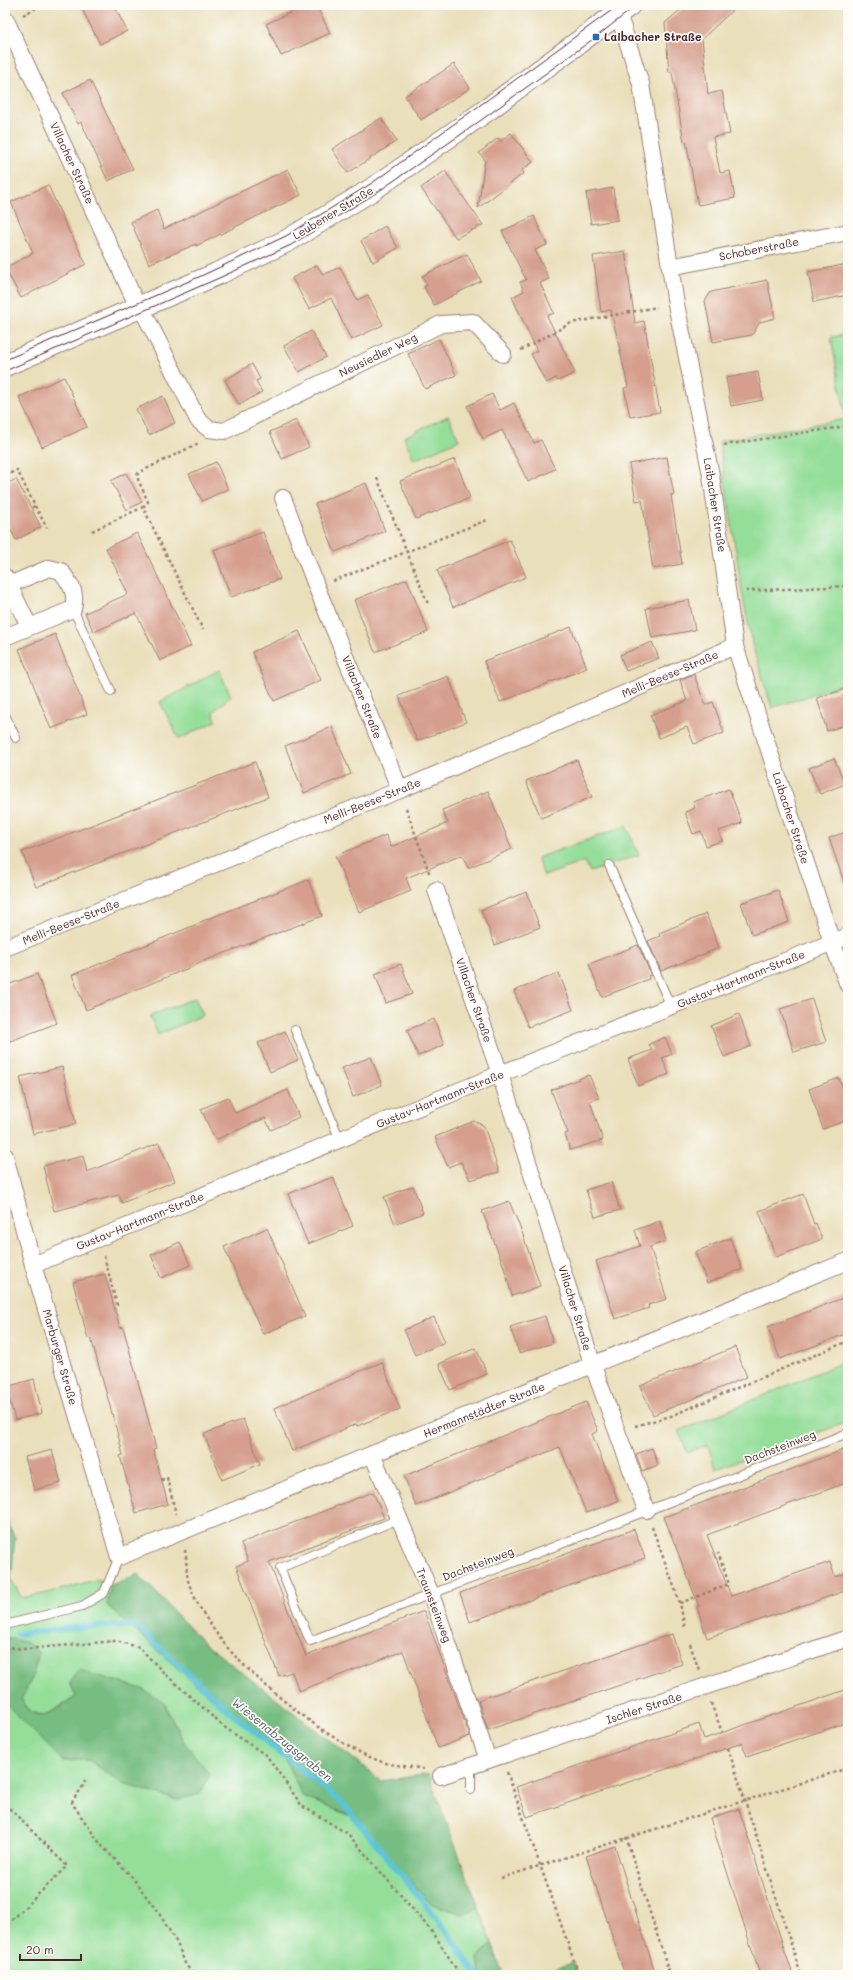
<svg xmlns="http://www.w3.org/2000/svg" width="853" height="1980" font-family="Mali,sans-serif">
	<rect width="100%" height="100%" fill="#fdfcf7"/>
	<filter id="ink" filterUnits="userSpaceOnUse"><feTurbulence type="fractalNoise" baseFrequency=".025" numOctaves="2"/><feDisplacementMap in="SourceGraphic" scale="8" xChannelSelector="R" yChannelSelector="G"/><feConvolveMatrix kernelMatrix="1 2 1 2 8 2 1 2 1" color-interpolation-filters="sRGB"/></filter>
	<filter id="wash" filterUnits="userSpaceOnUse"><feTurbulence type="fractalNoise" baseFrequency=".012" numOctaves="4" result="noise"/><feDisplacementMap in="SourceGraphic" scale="16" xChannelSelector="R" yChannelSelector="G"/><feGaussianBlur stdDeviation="0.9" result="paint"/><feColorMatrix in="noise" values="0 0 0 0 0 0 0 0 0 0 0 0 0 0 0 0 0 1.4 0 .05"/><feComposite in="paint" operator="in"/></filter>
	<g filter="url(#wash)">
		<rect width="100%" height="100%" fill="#eadfbb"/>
		<!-- green -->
		<g fill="#94de9a" stroke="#6f7e62">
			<path d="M848,334V683L772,708L753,648L742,592L719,441L846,419L831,337Z"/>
			<path d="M448,416L459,440L414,460L404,437Z"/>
			<path d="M219,670L231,696L213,712L216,721L179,739L160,702Z"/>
			<path d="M626,826L639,855L590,872L585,861L544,876L537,858Z"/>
			<path d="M195,998L203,1015L158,1035L150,1016Z"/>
			<path d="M848,1360V1422L715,1469L708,1445L687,1452L679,1431Z"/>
			<path d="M11,1579L22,1598L53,1592L98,1579L111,1585L107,1605L229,1714L284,1757L303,1797L351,1816L430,1903L462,1914L479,1908L492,1943L478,1958L480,1975H5V1703L63,1761L89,1760L123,1784L178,1800L210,1775L183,1741L164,1703L76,1697L53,1711L44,1715L31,1712L21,1699L32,1678L27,1643L5,1637V1591Z"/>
		</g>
		<!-- forest -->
		<g fill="#77bd82" stroke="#606e56">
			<path d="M5,1516L15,1538L11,1579L5,1591Z"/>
			<path d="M138,1574L204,1643L382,1781L428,1774L479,1908L462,1914L430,1903L351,1816L303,1797L284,1757L229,1714L107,1605L111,1585Z"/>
			<path d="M5,1637L27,1643L39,1653L32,1678L21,1699C24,1703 27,1708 30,1711C44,1723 64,1704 76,1697L70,1682L79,1670L142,1689L164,1703L183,1741L210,1775L200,1794L178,1800L123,1784L89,1760L63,1761L5,1703Z"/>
			<path d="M492,1943L503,1975H480L478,1958Z"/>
			<path d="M573,1963L577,1975H534Z"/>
		</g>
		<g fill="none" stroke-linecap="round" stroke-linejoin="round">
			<!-- stream -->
			<path stroke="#5cc4d8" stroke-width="6" d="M18,1634L83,1627L135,1625L230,1712L341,1802L380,1848L451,1937L477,1975"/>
		</g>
		<g id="blocks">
			<!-- building -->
			<g fill="#d69f8d">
				<path d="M80,5H114L127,31L100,44Z"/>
				<path d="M307,5H316L330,33L281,56L266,24Z"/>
				<path d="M686,5H738L702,39L708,94L722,91L730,134L713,137L720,173L730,171L735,198L698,205L686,141L684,142L672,72H669L665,23Z"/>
				<path d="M454,64L470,88L421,120L405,96Z"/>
				<path d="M90,80L133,169L108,181L81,122L78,124L63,93Z"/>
				<path d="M381,118L397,141L348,173L332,149Z"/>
				<path d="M511,133L533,162L522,170L524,173L478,208L485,160L479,153L498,138L501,141Z"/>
				<path d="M288,169L301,195L196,246V244L149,264L131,222L157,210L164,229Z"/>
				<path d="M445,171L483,225L456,238L421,188Z"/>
				<path d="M48,185L70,234H71L86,264L21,298L5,268L33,253L11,202Z"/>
				<path d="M613,188L618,220L591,224L586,193Z"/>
				<path d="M534,216L547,245L535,250L549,279L540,283L554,313L547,316L575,373L558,381L556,378L546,383L531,354L537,351L512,297L524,291L520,282L526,280L502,231Z"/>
				<path d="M385,226L398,248L373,262L361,241Z"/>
				<path d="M625,251L635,323L644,321L660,412L630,417L624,388L628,387L611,310L601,312L593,256Z"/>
				<path d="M467,254L481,281L434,305L424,287L427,285L422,276Z"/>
				<path d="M848,264V295L814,302L808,272Z"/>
				<path d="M317,265L323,275L340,267L357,300L368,295L383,325L351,340L331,298L309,309L292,278Z"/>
				<path d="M767,280L775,318L760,322L752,335L713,342L705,301L711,292Z"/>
				<path d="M311,331L326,357L299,372L284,346Z"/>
				<path d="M439,339L456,375L425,389L408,354Z"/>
				<path d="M252,364L260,379L256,381L262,392L239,405L225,380Z"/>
				<path d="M758,372L763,400L731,406L726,378Z"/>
				<path d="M64,377L87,427L42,447L19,397Z"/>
				<path d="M492,394L500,410L514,403L534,443L541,440L555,469L528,482L502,430L483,439L467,406Z"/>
				<path d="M163,396L175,423L149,435L136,409Z"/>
				<path d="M296,420L309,447L282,459L270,432Z"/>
				<path d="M667,457L674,495H671L682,564L653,569L642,500L636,501L629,464Z"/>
				<path d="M455,459L470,498L416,519L400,481Z"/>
				<path d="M216,462L228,489L202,501L189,474Z"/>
				<path d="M126,473L142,502L127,510L111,481Z"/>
				<path d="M16,479L41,527L16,540L5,519V485Z"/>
				<path d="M366,483L385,531L335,552L315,504Z"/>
				<path d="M263,532L280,579L231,597L214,550Z"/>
				<path d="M137,533L191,646L160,661L136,613L94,632L85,613L128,594L106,548Z"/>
				<path d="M510,540L526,577L453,607L437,570Z"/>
				<path d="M407,579L428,632L375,652L354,600Z"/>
				<path d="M689,600L695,630L652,638L646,608Z"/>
				<path d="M571,627L587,668L500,702L484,661Z"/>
				<path d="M299,631L321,680L274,701L252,652Z"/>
				<path d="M55,634L87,714L51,729L19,649Z"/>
				<path d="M652,642L659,658L626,671L620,655Z"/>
				<path d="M694,674L705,705L713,702L724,733L694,744L687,727L659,738L650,715L687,701L680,680Z"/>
				<path d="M448,676L466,722L417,741L399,696Z"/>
				<path d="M848,688V724L827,731L817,698Z"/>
				<path d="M332,727L351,774L304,793L285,746Z"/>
				<path d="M834,758L845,784L820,794L809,768Z"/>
				<path d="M577,760L592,797L541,818L526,781Z"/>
				<path d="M255,762L268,797L36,887L22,852Z"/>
				<path d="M729,789L742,823L719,831L722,841L706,846L701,831L693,834L685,812L695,808L693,802Z"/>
				<path d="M488,791L512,849L468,868L462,855L428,869L406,878L411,891L359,912L335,856L386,835L391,847L448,823L442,810Z"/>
				<path d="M848,831V885H845L829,838Z"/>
				<path d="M308,880L322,916L196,964V965L86,1010L72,975L200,923V922Z"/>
				<path d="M778,890L789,922L752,935L741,903Z"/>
				<path d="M526,892L540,927L495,945L481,910Z"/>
				<path d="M706,914L719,948L661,971L648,941L660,936L659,933Z"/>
				<path d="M638,945L651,975L648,976L649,979L602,997L589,964Z"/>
				<path d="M401,964L412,994L386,1003L375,974Z"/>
				<path d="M559,973L573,1010L528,1027L514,991Z"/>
				<path d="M37,974L57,1023L5,1043V986Z"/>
				<path d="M812,999L826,1042L794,1052L780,1009Z"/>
				<path d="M739,1014L751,1046L724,1057L711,1026Z"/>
				<path d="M434,1019L444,1045L418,1056L407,1030Z"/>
				<path d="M285,1031L298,1060L270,1072L258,1043Z"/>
				<path d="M665,1037L672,1054L662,1058L669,1074L638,1086L628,1059L652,1050L649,1044Z"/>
				<path d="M371,1057L382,1085L353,1097L342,1068Z"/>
				<path d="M62,1067L76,1124L33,1134L20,1077Z"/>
				<path d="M589,1075L599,1098L590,1101L603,1140L570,1150L565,1134L568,1133L551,1090Z"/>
				<path d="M839,1078L848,1102V1120L823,1129L809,1089Z"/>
				<path d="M288,1090L299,1117L271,1130L265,1118L215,1140L201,1109L228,1097L235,1113Z"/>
				<path d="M474,1121L484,1126L499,1172L470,1180L461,1162L448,1167L435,1137Z"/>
				<path d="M159,1143L175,1181L122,1203L119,1195L54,1211L43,1166L83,1156L87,1172Z"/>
				<path d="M333,1177L353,1226L308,1244L288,1194Z"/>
				<path d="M611,1182L620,1210L595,1217L586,1190Z"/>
				<path d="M413,1186L423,1213L395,1224L384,1197Z"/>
				<path d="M803,1194L814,1224L816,1223L822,1239L776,1257L759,1211Z"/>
				<path d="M509,1201L522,1232L540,1286L512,1296L504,1267L482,1211Z"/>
				<path d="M660,1221L666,1241L650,1247L667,1299L648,1305L649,1308L615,1319L596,1261L640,1246L635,1230Z"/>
				<path d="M267,1228L305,1316L263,1334L224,1247Z"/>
				<path d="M730,1238L742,1269L707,1283L695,1252Z"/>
				<path d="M180,1242L190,1265L161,1278L151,1255Z"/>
				<path d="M105,1274L120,1328L123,1327L156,1448L153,1449L168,1504L136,1513L120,1456L123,1455L118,1435L91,1338L88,1339L73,1282Z"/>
				<path d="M848,1296V1333L780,1359L768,1327Z"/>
				<path d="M545,1316L553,1343L519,1353L510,1327Z"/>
				<path d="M434,1317L445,1342L415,1355L404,1330Z"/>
				<path d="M735,1347L747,1377L653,1415L640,1386Z"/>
				<path d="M476,1348L487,1374L450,1390L439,1364Z"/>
				<path d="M382,1362L400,1409L357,1426L356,1424L292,1451L274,1408Z"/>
				<path d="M34,1379L42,1413L15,1420L6,1387Z"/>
				<path d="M586,1402L598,1431L592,1434L618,1501L586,1513L560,1447L416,1506L404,1476Z"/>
				<path d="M243,1419L260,1464L222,1480L204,1434Z"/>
				<path d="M652,1448L658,1465L642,1471L636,1454Z"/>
				<path d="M848,1448V1482L707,1535L731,1596L830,1562L835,1577L848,1572V1590L707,1638L697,1607L699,1606L664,1517Z"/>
				<path d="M52,1450L61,1483L34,1490L25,1457Z"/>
				<path d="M373,1492L384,1518L269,1562L306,1656L424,1611L470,1736L438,1748L403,1651L299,1691L292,1672L279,1676L236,1566L248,1561L241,1543Z"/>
				<path d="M634,1529L645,1558L470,1622L460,1593Z"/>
				<path d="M672,1634L682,1664L488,1730L478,1700Z"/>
				<path d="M848,1689V1722L747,1756L742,1743L527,1817L516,1787L699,1724L704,1739Z"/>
				<path d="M739,1809L777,1927L793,1975H760L710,1818Z"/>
				<path d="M615,1846L638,1919L656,1975H625L586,1856Z"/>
			</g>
		</g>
	</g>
	<g filter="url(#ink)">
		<use href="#blocks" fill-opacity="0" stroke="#9a7f73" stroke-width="1"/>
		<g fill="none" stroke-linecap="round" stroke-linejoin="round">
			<defs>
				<g id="lane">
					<path d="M73,609L111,691"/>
					<path d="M5,715L16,738"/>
					<path d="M609,865L671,1007"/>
					<path d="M295,1030L340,1140"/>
					<path d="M399,1519L280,1568L310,1641L848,1433"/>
					<path d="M5,1625L82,1606L104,1593L119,1557"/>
					<path d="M471,1790V1765"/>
				</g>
				<g id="street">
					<path d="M617,15L620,19L641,84L676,304L711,475L735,646L832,942L848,985"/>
					<path d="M5,18L136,303L143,311L198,420L209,429L224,431L441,324L473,322L503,354"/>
					<path d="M670,267L848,232"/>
					<path d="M283,498L317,588L400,790"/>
					<path d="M5,577L29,626"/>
					<path d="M5,637L73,609C77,592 71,585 61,571L49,568L9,585"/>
					<path d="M436,890L500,1074L593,1366L646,1510"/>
					<path d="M5,948L400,790L735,646"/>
					<path d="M5,1156L33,1265L119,1557L848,1261"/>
					<path d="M33,1265L500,1074L848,936"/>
					<path d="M372,1454L431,1594L488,1760"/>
					<path d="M441,1776L848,1638"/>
				</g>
				<path id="secondary" d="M5,365L217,274L287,241L373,189L487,110L629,5"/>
			</defs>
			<!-- lane casing -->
			<use href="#lane" stroke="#9a7f73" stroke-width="10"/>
			<!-- street casing -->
			<use href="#street" stroke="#9a7f73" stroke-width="18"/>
			<!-- secondary casing -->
			<use href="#secondary" stroke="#9a7f73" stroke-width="24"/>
			<!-- path -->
			<g stroke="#9a7f73" stroke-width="2.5" stroke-dasharray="3 3" stroke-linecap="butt">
				<path d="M23,15L42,5"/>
				<path d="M521,350L571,323L657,307"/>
				<path d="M724,445L848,426"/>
				<path d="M5,476L17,470L35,506L31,508"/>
				<path d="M377,478L428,604"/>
				<path d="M35,506L47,528"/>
				<path d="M143,507L148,502L137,477L138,473L199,443"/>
				<path d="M92,531L143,507L203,630"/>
				<path d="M333,581L487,520"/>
				<path d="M746,591L848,586"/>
				<path d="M406,808L430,875"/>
				<path d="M104,1256L117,1305L114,1306"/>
				<path d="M635,1426L671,1416L848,1341"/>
				<path d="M161,1480L167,1478L176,1514"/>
				<path d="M652,1527L680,1603L685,1629"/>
				<path d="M185,1550C187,1560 186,1571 188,1580C194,1603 218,1638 234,1655C266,1689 335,1746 380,1761C392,1766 411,1766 424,1769"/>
				<path d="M680,1603L729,1584L718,1553"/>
				<path d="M690,1644L699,1670"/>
				<path d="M5,1647L25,1649L116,1641L139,1647L164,1673L224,1727L267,1756L302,1806L348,1834L434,1934L460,1975"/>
				<path d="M711,1703L722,1732"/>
				<path d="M728,1748L801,1975"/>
				<path d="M507,1772L579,1975"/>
				<path d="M85,1780C84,1789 75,1794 72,1803L101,1845L132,1877L160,1915L177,1943L185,1963L193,1975"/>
				<path d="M5,1804L67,1866L5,1927"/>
				<path d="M626,1837L670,1975"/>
				<path d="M501,1878L848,1768"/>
			</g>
			<!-- lane -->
			<use href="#lane" stroke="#fff" stroke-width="8"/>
			<!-- street -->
			<use href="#street" stroke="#fff" stroke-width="16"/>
			<!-- secondary -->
			<use href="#secondary" stroke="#fff" stroke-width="22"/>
			<!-- tram -->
			<g stroke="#4a1f2b" stroke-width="1">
				<path d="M5,360L201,276L286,236L372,183L619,5"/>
				<path d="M5,371L219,278L291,245L376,193L466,131L596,37L637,5"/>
			</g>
		</g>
	</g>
	<!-- markers -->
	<rect fill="#1f6fb2" stroke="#fdfcf7" stroke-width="1.5" x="592" y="33" width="8" height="8" rx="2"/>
	<g text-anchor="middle" stroke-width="3.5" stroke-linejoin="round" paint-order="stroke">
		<!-- poi labels -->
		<g font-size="11" font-weight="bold" fill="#4a1f2b" stroke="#fdfcf7" text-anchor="start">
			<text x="604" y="41">Laibacher Straße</text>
		</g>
		<!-- street labels -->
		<g font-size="11" fill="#4a1f2b" stroke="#fdfcf7">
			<text transform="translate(72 163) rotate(65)" y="4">Villacher Straße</text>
			<text transform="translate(333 213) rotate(-31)" y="4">Leubener Straße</text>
			<text transform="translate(759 249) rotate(-11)" y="4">Schoberstraße</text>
			<text transform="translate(378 355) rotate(-26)" y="4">Neusiedler Weg</text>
			<text transform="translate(715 505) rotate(81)" y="4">Laibacher Straße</text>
			<text transform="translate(670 674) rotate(-23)" y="4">Melli-Beese-Straße</text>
			<text transform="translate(362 697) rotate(68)" y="4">Villacher Straße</text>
			<text transform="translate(372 801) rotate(-22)" y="4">Melli-Beese-Straße</text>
			<text transform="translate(791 818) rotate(72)" y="4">Laibacher Straße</text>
			<text transform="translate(71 922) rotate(-22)" y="4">Melli-Beese-Straße</text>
			<text transform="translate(741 979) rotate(-22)" y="4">Gustav-Hartmann-Straße</text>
			<text transform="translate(474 1000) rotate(71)" y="4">Villacher Straße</text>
			<text transform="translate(440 1099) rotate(-22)" y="4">Gustav-Hartmann-Straße</text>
			<text transform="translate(140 1221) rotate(-22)" y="4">Gustav-Hartmann-Straße</text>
			<text transform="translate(575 1308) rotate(73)" y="4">Villacher Straße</text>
			<text transform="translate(60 1357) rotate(74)" y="4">Marburger Straße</text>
			<text transform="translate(484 1410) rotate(-22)" y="4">Hermannstädter Straße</text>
			<text transform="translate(780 1447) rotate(-21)" y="4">Dachsteinweg</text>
			<text transform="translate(478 1564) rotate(-21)" y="4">Dachsteinweg</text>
			<text transform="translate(434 1605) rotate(69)" y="4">Traunsteinweg</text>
			<text transform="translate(644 1708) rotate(-18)" y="4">Ischler Straße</text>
		</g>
		<!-- water labels -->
		<g font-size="12" font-style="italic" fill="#505968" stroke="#fdfcf7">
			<text transform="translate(282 1740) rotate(39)" y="4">Wiesenabzugsgraben</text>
		</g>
	</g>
	<!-- margin -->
	<rect width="853" height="1980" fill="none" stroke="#fdfcf7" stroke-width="20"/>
	<!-- scale -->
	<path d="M20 1954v6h61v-6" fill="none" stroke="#4a1f2b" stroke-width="2"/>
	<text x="26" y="1954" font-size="12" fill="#4a1f2b" stroke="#fdfcf7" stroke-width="3" paint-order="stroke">20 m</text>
</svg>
